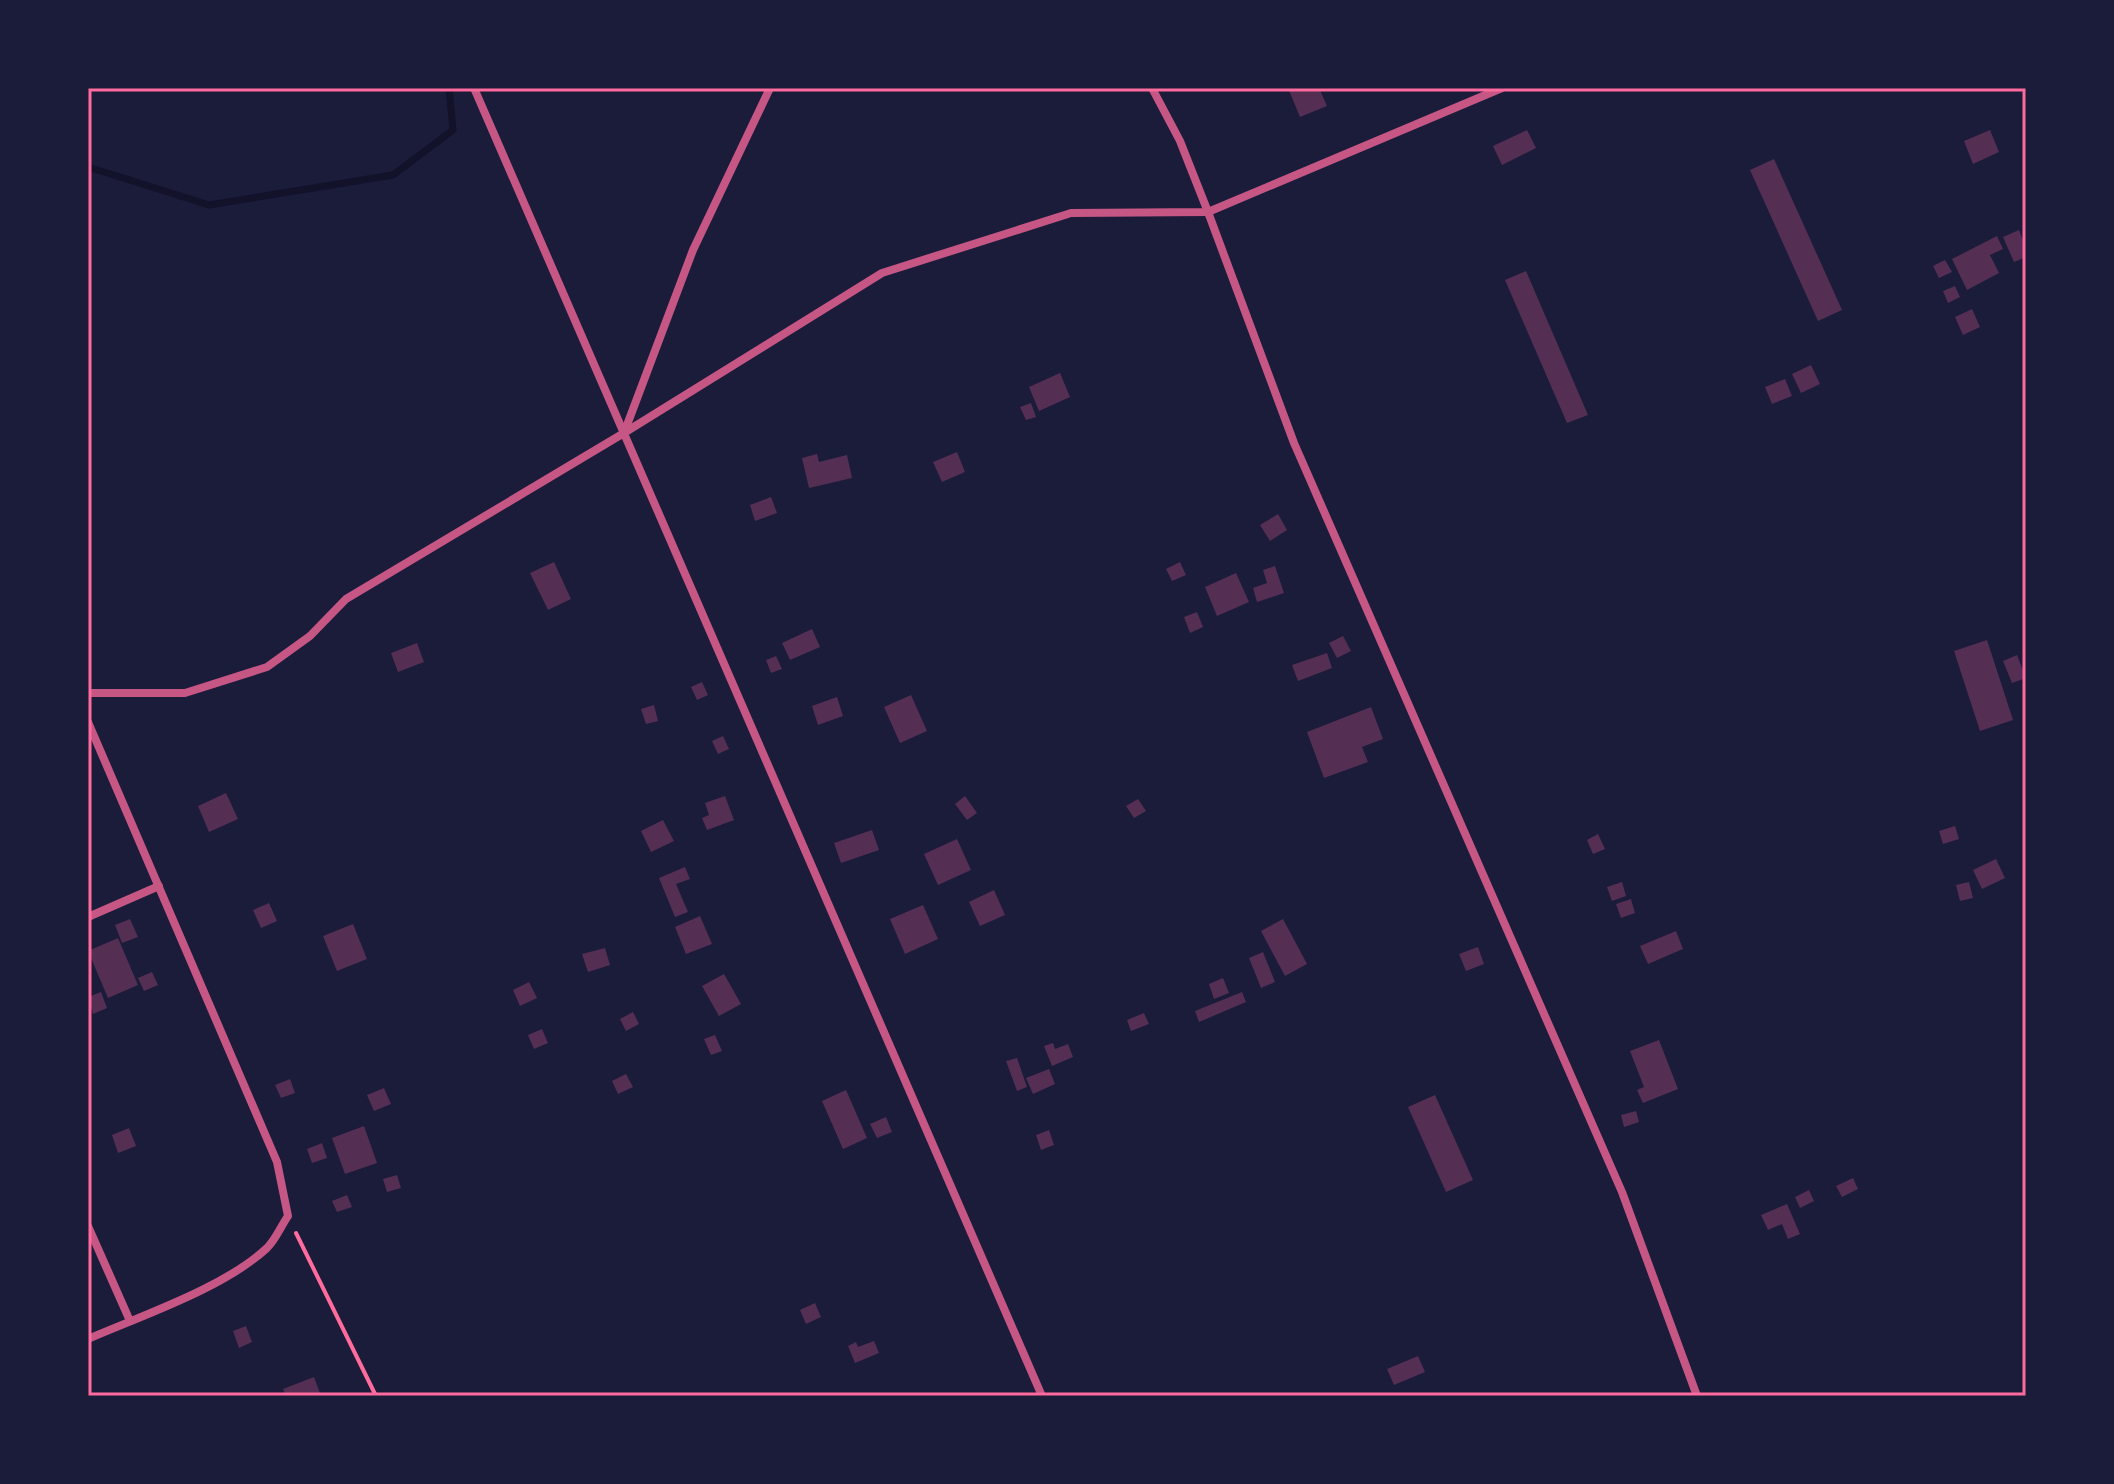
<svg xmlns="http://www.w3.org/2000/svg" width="2114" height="1484" font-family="'Space Grotesk',sans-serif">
	<rect width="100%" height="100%" fill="#1b1b3a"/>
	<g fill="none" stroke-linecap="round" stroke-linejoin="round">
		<!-- stream -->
		<path stroke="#12122b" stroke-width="7" d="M88,167L209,205L393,175L453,130L449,88"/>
	</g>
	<!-- building -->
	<g fill="#542f53">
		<path d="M1288,88H1319L1327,106L1300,117Z"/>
		<path d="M1527,130L1536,148L1502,165L1493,146Z"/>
		<path d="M1990,130L1999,152L1973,164L1964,141Z"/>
		<path d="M1774,159L1842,310L1818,321L1750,170Z"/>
		<path d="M2019,230L2026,248V257L2014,262L2003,237Z"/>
		<path d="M1997,236L2003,249L1990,255L1999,273L1967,290L1952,259Z"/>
		<path d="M1945,260L1952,272L1939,278L1933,266Z"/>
		<path d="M1526,271L1588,415L1567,423L1505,280Z"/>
		<path d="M1955,286L1960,297L1948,303L1943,291Z"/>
		<path d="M1972,309L1980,327L1963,335L1955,317Z"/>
		<path d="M1811,365L1820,384L1801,393L1792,374Z"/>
		<path d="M1060,373L1070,397L1039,411L1029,387Z"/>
		<path d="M1785,379L1792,396L1772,404L1765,387Z"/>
		<path d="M1031,403L1036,417L1026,420L1020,407Z"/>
		<path d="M957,452L965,472L942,482L933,462Z"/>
		<path d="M817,454L819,462L847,455L852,478L809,488L802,458Z"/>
		<path d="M771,497L777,513L755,521L750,505Z"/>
		<path d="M1278,514L1287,530L1270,541L1260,525Z"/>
		<path d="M554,562L571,599L548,610L530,573Z"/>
		<path d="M1180,562L1186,575L1172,581L1166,569Z"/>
		<path d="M1275,566L1284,593L1257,602L1253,588L1267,583L1263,570Z"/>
		<path d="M1236,573L1249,602L1217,616L1205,587Z"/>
		<path d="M1197,612L1203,627L1190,633L1184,617Z"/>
		<path d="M812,629L820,647L790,660L782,643Z"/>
		<path d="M1343,636L1351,651L1337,658L1329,643Z"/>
		<path d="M1987,640L2013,720L1980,731L1954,651Z"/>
		<path d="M417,643L424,662L398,672L391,653Z"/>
		<path d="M1327,653L1332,668L1298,681L1292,665Z"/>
		<path d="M2017,655L2026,678L2012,683L2003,661Z"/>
		<path d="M776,656L782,669L771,673L766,660Z"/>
		<path d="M702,682L708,695L697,700L691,687Z"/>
		<path d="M911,695L927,731L900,743L884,707Z"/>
		<path d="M837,697L843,716L818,725L812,706Z"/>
		<path d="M654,705L658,721L646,724L641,709Z"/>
		<path d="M1371,707L1383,739L1362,747L1368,762L1324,778L1307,732Z"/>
		<path d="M723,736L729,749L718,754L712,741Z"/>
		<path d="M226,793L238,819L209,832L198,806Z"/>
		<path d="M725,796L734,820L707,830L702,818L709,815L705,803Z"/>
		<path d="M965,796L977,813L967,820L955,804Z"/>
		<path d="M1138,799L1146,811L1134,818L1126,806Z"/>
		<path d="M663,820L674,841L651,852L641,831Z"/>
		<path d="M1955,826L1959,839L1943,844L1939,831Z"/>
		<path d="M872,830L879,850L841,863L834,843Z"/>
		<path d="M1598,834L1605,849L1593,854L1587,840Z"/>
		<path d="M957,839L971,870L938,885L924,854Z"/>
		<path d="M1996,859L2005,878L1982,889L1973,870Z"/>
		<path d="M685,867L690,879L676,884L688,912L675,917L659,878Z"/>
		<path d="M1622,882L1626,896L1612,901L1607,887Z"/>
		<path d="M1969,882L1973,898L1960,901L1956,885Z"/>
		<path d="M994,890L1005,915L980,926L969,902Z"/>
		<path d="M1631,899L1635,913L1621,918L1616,904Z"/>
		<path d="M269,903L277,921L261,928L253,910Z"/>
		<path d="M923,905L938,939L905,954L890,919Z"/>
		<path d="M700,916L712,944L686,954L675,927Z"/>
		<path d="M130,919L138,937L122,943L115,925Z"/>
		<path d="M1283,919L1307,964L1285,976L1261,931Z"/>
		<path d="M353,924L367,959L337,971L323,936Z"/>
		<path d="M1676,931L1683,949L1648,964L1640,946Z"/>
		<path d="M118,938L138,985L108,998L88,951Z"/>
		<path d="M1478,947L1484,964L1466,971L1459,954Z"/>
		<path d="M605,948L610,965L588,972L582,954Z"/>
		<path d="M1263,952L1275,982L1261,988L1249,958Z"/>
		<path d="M152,972L158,985L144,991L138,978Z"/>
		<path d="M724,974L741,1004L719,1016L702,986Z"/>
		<path d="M1223,978L1229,993L1214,999L1209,984Z"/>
		<path d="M529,982L537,998L520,1006L513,990Z"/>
		<path d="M101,992L107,1008L93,1014L88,997Z"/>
		<path d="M1242,992L1246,1002L1199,1022L1195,1011Z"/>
		<path d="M633,1012L639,1024L626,1031L620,1019Z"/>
		<path d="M1144,1013L1149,1024L1131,1031L1127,1020Z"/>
		<path d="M542,1029L548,1043L534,1049L528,1035Z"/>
		<path d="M715,1035L722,1051L711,1055L704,1039Z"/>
		<path d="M1659,1040L1678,1089L1643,1103L1637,1090L1644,1087L1630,1051Z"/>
		<path d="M1053,1043L1055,1049L1068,1044L1073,1057L1052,1066L1044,1046Z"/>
		<path d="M1017,1058L1027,1087L1017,1091L1006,1061Z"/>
		<path d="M1049,1069L1055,1084L1033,1094L1026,1078Z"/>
		<path d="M626,1074L633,1087L618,1094L612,1081Z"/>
		<path d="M290,1079L295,1093L281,1098L275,1085Z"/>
		<path d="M384,1088L391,1104L374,1111L367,1095Z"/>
		<path d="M846,1090L867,1138L843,1149L822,1101Z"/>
		<path d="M1435,1095L1473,1180L1446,1192L1408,1107Z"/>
		<path d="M1636,1111L1639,1122L1624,1127L1621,1115Z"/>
		<path d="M886,1117L892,1132L877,1138L870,1124Z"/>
		<path d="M364,1126L377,1163L345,1174L332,1138Z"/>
		<path d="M129,1128L136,1146L118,1153L112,1135Z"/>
		<path d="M1049,1130L1054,1145L1041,1150L1036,1135Z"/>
		<path d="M322,1143L327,1158L312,1163L307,1149Z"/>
		<path d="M397,1175L401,1188L387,1192L383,1179Z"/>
		<path d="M1853,1178L1858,1189L1842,1197L1836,1186Z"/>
		<path d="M1809,1190L1814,1201L1800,1208L1795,1197Z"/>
		<path d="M347,1195L352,1207L337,1212L332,1201Z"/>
		<path d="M1787,1204L1800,1234L1788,1239L1782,1224L1768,1230L1761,1215Z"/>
		<path d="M815,1303L821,1317L806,1324L800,1310Z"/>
		<path d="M246,1326L252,1342L239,1348L233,1331Z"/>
		<path d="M874,1341L879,1353L855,1363L848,1346L856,1342L858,1347Z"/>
		<path d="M1418,1356L1425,1372L1394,1385L1387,1369Z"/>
		<path d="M314,1377L321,1396H286L283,1389Z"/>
	</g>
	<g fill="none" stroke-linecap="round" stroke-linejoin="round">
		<!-- path -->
		<path stroke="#ff6b9d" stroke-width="4" d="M296,1233L376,1396"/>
		<!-- minor -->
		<g stroke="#c65784" stroke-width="8">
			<path d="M474,88L1042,1396"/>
			<path d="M1502,88L1208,212L1294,443L1622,1192L1697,1396"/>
			<path d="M624,433L693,250L770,88"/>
			<path d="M88,693H185L267,667L310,636L346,599L624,433L882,273L1071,213L1208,212L1180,141L1152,88"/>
			<path d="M88,722L277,1162L288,1216C281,1226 276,1239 267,1248C224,1288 143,1315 88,1339"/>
			<path d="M88,917L159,886"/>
			<path d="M88,1226L130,1321"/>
		</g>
	</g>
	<!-- border -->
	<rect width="2114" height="1484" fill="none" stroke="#1b1b3a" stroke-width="180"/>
	<rect x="90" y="90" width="1934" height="1304" fill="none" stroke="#ff6b9d" stroke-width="3"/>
</svg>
